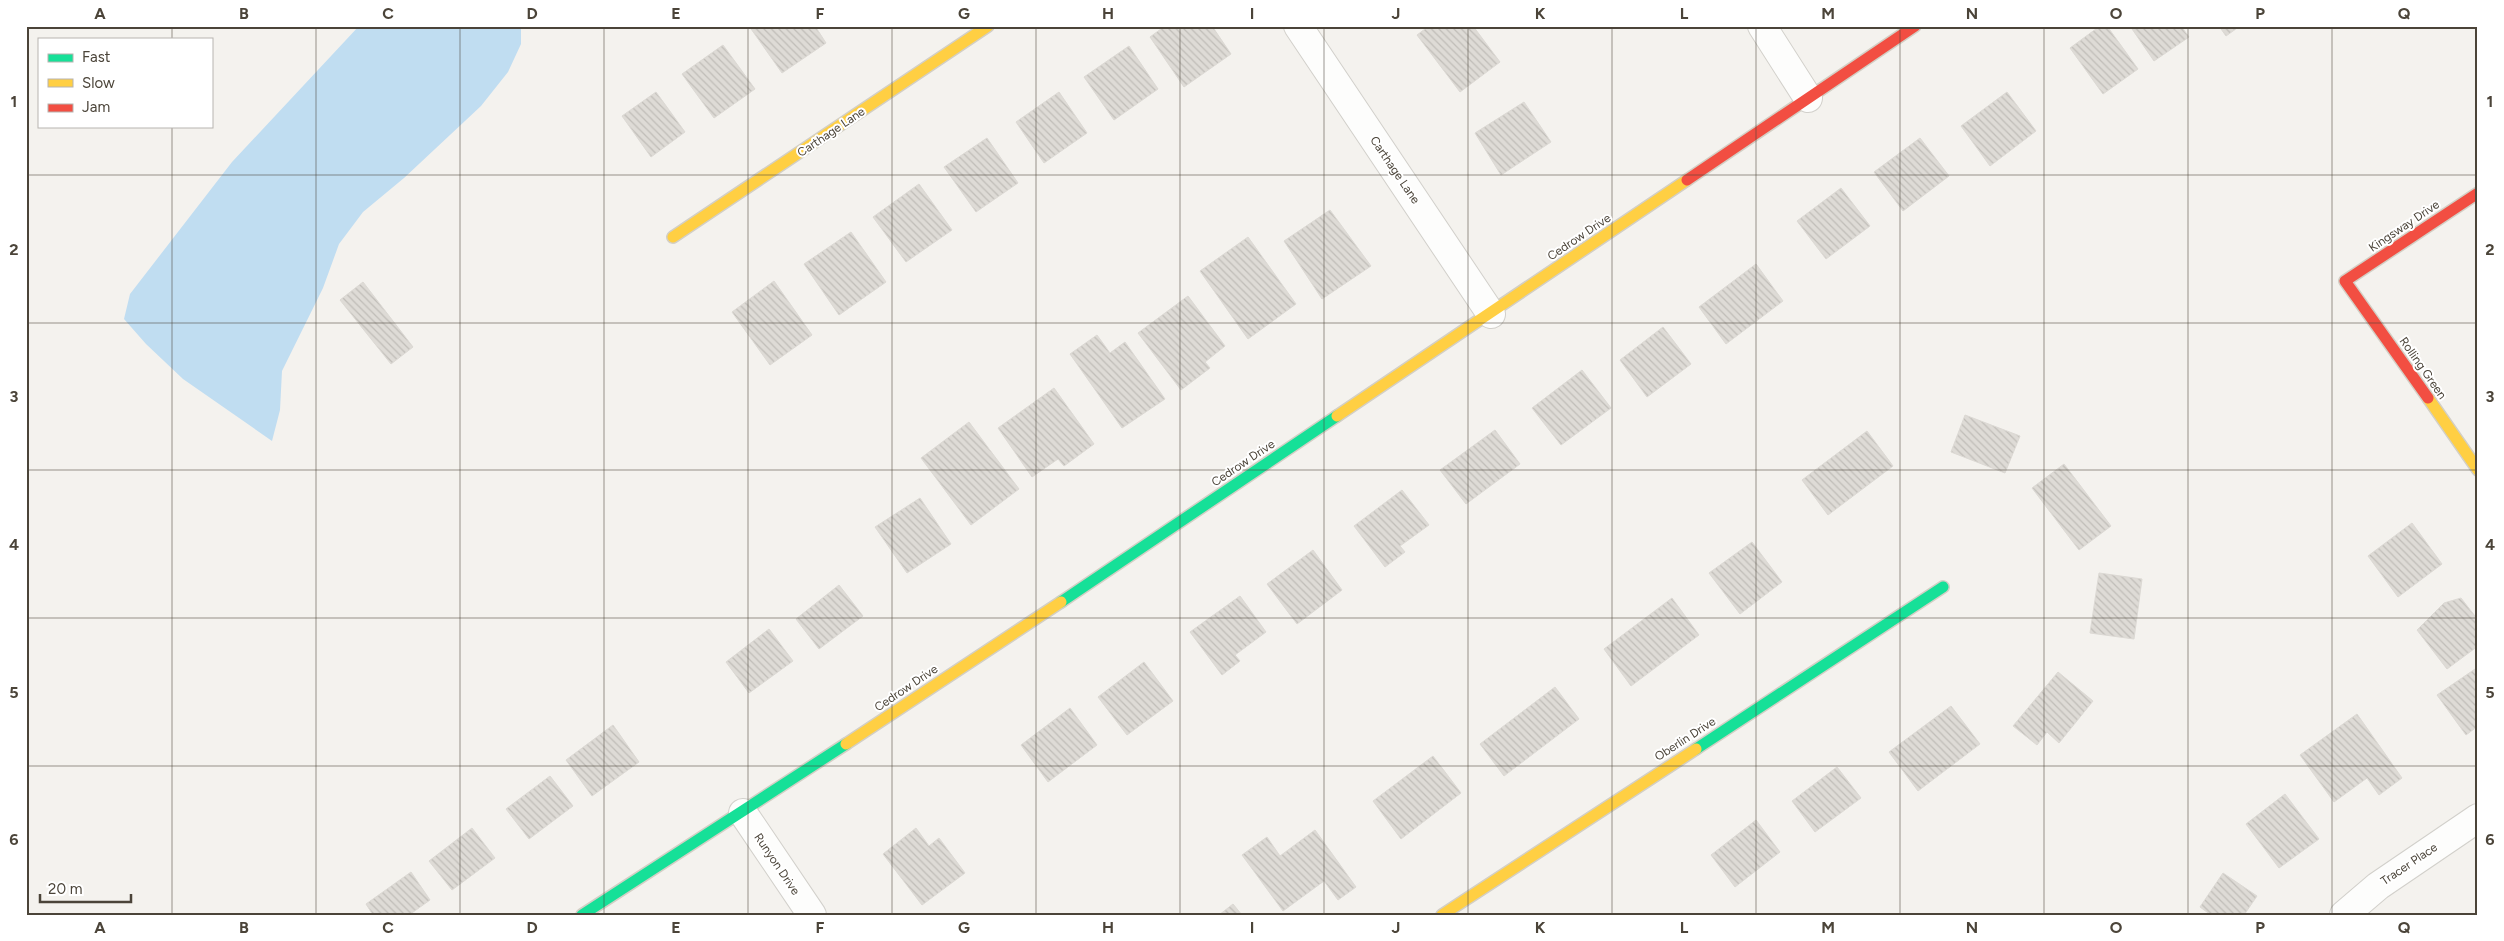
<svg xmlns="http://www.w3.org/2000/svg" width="2504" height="941" font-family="Figtree,sans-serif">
	<defs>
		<pattern id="building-back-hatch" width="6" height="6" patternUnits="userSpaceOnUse" patternTransform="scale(1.25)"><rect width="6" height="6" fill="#dedbd6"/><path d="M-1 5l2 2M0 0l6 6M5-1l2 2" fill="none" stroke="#c0bdb8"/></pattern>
	</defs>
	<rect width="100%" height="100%" fill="#f4f2ee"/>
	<!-- water -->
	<path fill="#c0ddf1" d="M359,26H521V44L508,72L481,106L404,178L363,212L339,244L323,288L282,371L280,410L272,441L183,379L146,344L124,319L130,294L232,162Z"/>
	<!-- building -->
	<g fill="url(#building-back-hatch)" stroke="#dcd9d4">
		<path d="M749,26H815L826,43L782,73Z"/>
		<path d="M1165,26H1212L1231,54L1184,87L1150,37Z"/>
		<path d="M1429,26H1473L1500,62L1460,92L1417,35Z"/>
		<path d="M2100,26H2107L2138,69L2103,94L2070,48Z"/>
		<path d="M2130,26H2181L2189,37L2154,61Z"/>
		<path d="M2219,26H2240L2226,36Z"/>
		<path d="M723,45L755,89L714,118L682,74Z"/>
		<path d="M1129,46L1158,89L1114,120L1084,77Z"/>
		<path d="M656,92L685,132L651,157L622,116Z"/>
		<path d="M1059,92L1087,133L1044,163L1016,122Z"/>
		<path d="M2007,92L2036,131L1990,166L1961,126Z"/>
		<path d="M1524,102L1551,142L1501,175L1475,133Z"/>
		<path d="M987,138L1018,183L976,212L944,167Z"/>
		<path d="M1920,138L1949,176L1903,211L1874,172Z"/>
		<path d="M919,184L952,230L906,262L873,217Z"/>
		<path d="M1841,188L1870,226L1826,259L1797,221Z"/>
		<path d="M1330,210L1371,266L1322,299L1284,241Z"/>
		<path d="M851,232L886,282L839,315L804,264Z"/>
		<path d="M1248,237L1296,304L1248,339L1200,271Z"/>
		<path d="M1756,264L1783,301L1726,344L1699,307Z"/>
		<path d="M774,281L812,335L770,365L732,312Z"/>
		<path d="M363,282L413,347L391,364L340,300Z"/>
		<path d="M1188,296L1225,346L1205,362L1210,368L1181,390L1138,333Z"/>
		<path d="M1663,327L1691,364L1647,397L1620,360Z"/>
		<path d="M1097,335L1110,353L1125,342L1165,399L1122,428L1070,354Z"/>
		<path d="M1582,370L1611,408L1561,445L1532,408Z"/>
		<path d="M1054,388L1094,444L1064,466L1058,459L1032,477L998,428Z"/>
		<path d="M1965,415L2020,436L2005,473L1951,452Z"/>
		<path d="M969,422L1019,489L971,525L921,458Z"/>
		<path d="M1495,430L1520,464L1466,504L1440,470Z"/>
		<path d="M1867,431L1893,466L1828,515L1802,480Z"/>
		<path d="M2064,464L2111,526L2079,550L2032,488Z"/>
		<path d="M1402,490L1429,525L1400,546L1405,552L1385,567L1354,526Z"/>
		<path d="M920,498L951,544L907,573L875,527Z"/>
		<path d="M2412,523L2442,564L2398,597L2368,556Z"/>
		<path d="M1752,542L1782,582L1740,614L1709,573Z"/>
		<path d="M1313,550L1342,590L1297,624L1267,584Z"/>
		<path d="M2099,573L2142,579L2134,639L2090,633Z"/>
		<path d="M839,585L863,616L819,649L796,619Z"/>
		<path d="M1240,596L1266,632L1235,655L1240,661L1222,675L1190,632Z"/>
		<path d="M1672,598L1699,635L1631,686L1604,649Z"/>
		<path d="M2461,598L2478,620V646L2447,669L2417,630L2444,603Z"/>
		<path d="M769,629L793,661L749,693L726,662Z"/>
		<path d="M1144,662L1173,701L1127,735L1098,697Z"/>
		<path d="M2478,667V726L2466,735L2437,695Z"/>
		<path d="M2058,672L2093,701L2059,743L2047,732L2037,745L2013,726Z"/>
		<path d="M1555,687L1579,719L1504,776L1480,744Z"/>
		<path d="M1951,706L1980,744L1918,791L1889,752Z"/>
		<path d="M1070,708L1097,745L1048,782L1021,745Z"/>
		<path d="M2357,714L2402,778L2379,795L2367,778L2334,802L2300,755Z"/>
		<path d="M613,725L639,762L592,796L566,760Z"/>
		<path d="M1433,756L1461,793L1401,839L1373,801Z"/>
		<path d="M1837,767L1861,798L1815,832L1792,801Z"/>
		<path d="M550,776L573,806L529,839L506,809Z"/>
		<path d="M2285,794L2319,839L2279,868L2246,824Z"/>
		<path d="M1756,820L1780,852L1735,887L1711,855Z"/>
		<path d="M472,828L495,858L452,890L429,861Z"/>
		<path d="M916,828L929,846L939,838L965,873L922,905L883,854Z"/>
		<path d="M1315,830L1356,887L1338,900L1324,881L1283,911L1242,855L1267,837L1280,856Z"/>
		<path d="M411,872L430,900L409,915H373L366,904Z"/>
		<path d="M2223,873L2257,896L2244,915H2211L2200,907Z"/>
		<path d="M1233,904L1242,915H1219Z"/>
	</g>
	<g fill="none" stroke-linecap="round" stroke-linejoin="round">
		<defs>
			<g id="street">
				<path d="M1298,26L1491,314"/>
				<path d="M1762,26L1808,98"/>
				<path d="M743,813L812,915"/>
				<path d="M2344,915L2378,886L2478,818"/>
			</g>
			<g id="fast">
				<path d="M1061,602L1337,416"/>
				<path d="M1696,749L1943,587"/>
				<path d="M582,915L846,744"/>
			</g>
			<g id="slow">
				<path d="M673,237L988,26"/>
				<path d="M2428,398L2478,470"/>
				<path d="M1337,416L1687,180"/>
				<path d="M846,744L1061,602"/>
				<path d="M1442,915L1696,749"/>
			</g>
			<g id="jam">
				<path d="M1687,180L1915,26"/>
				<path d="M2428,398L2345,281L2478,193"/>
			</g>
		</defs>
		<!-- street casing -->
		<use href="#street" stroke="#d2d0cb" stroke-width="30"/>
		<!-- fast casing -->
		<use href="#fast" stroke="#d3cfc5" stroke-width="14"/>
		<!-- slow casing -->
		<use href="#slow" stroke="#d3cfc5" stroke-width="14"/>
		<!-- jam casing -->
		<use href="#jam" stroke="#d3cfc5" stroke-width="14"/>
		<!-- street -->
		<use href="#street" stroke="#fdfdfc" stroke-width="28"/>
		<!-- fast -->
		<use href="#fast" stroke="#16e098" stroke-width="11"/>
		<!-- slow -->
		<use href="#slow" stroke="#ffcf43" stroke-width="11"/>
		<!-- jam -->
		<use href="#jam" stroke="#f24e42" stroke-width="11"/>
	</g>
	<!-- grid -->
	<path fill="none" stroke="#4b4439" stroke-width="1" stroke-opacity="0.55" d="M172,26V39M316,26V915M460,26V915M604,26V915M748,26V915M892,26V915M1036,26V915M1180,26V915M1324,26V915M1468,26V915M1612,26V915M1756,26V915M1900,26V915M2044,26V915M2188,26V915M2332,26V915M172,126V915M26,175H2478M26,323H2478M26,470H2478M26,618H2478M26,766H2478"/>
	<g text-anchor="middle" stroke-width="4" stroke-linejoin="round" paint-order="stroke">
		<!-- street labels -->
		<g font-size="12" fill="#4b4439" stroke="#fff">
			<text transform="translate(831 132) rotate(-34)" y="4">Carthage Lane</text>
			<text transform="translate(1395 170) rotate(56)" y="4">Carthage Lane</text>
			<text transform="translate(2404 226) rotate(-34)" y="4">Kingsway Drive</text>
			<text transform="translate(1579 237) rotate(-34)" y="4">Cedrow Drive</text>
			<text transform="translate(2423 368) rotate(55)" y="4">Rolling Green</text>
			<text transform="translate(1243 463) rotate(-34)" y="4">Cedrow Drive</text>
			<text transform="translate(906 688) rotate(-34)" y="4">Cedrow Drive</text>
			<text transform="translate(1685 739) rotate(-33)" y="4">Oberlin Drive</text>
			<text transform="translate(777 864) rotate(56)" y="4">Runyon Drive</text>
			<text transform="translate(2409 864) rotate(-34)" y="4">Tracer Place</text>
		</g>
	</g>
	<!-- border -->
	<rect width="2504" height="941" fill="none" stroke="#ffffff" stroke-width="55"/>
	<!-- legend -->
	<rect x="38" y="38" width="175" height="90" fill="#ffffff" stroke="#b7b4b0"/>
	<rect x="48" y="54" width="25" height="8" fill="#16e098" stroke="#b7b4b0"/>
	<text x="82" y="62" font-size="15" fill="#4b4439">Fast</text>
	<rect x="48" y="79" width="25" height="8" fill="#ffcf43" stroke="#b7b4b0"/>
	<text x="82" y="88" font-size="15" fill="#4b4439">Slow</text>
	<rect x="48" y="104" width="25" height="8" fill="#f24e42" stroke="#b7b4b0"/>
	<text x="82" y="112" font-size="15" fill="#4b4439">Jam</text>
	<!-- scale -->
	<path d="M40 894v8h91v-8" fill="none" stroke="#4b4439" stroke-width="2.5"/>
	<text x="48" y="894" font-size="15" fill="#4b4439" stroke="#ffffff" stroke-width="4" paint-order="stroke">20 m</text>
	<rect x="28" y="28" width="2448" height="886" fill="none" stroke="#4b4439" stroke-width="2"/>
	<g font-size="16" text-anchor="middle" font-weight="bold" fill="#4b4439">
		<text x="100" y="19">A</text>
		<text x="244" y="19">B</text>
		<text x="388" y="19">C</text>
		<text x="532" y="19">D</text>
		<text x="676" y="19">E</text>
		<text x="820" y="19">F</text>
		<text x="964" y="19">G</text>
		<text x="1108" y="19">H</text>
		<text x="1252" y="19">I</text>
		<text x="1396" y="19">J</text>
		<text x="1540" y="19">K</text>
		<text x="1684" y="19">L</text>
		<text x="1828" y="19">M</text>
		<text x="1972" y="19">N</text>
		<text x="2116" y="19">O</text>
		<text x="2260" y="19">P</text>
		<text x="2404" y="19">Q</text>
		<text x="14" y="107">1</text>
		<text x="2490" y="107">1</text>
		<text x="14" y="255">2</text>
		<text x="2490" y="255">2</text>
		<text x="14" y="402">3</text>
		<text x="2490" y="402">3</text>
		<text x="14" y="550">4</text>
		<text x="2490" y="550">4</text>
		<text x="14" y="698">5</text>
		<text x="2490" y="698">5</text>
		<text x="14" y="845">6</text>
		<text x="2490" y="845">6</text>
		<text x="100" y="933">A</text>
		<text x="244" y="933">B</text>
		<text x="388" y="933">C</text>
		<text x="532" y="933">D</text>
		<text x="676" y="933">E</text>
		<text x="820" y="933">F</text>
		<text x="964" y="933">G</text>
		<text x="1108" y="933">H</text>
		<text x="1252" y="933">I</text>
		<text x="1396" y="933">J</text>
		<text x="1540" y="933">K</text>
		<text x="1684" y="933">L</text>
		<text x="1828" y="933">M</text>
		<text x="1972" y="933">N</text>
		<text x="2116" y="933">O</text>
		<text x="2260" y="933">P</text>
		<text x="2404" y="933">Q</text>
	</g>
</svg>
